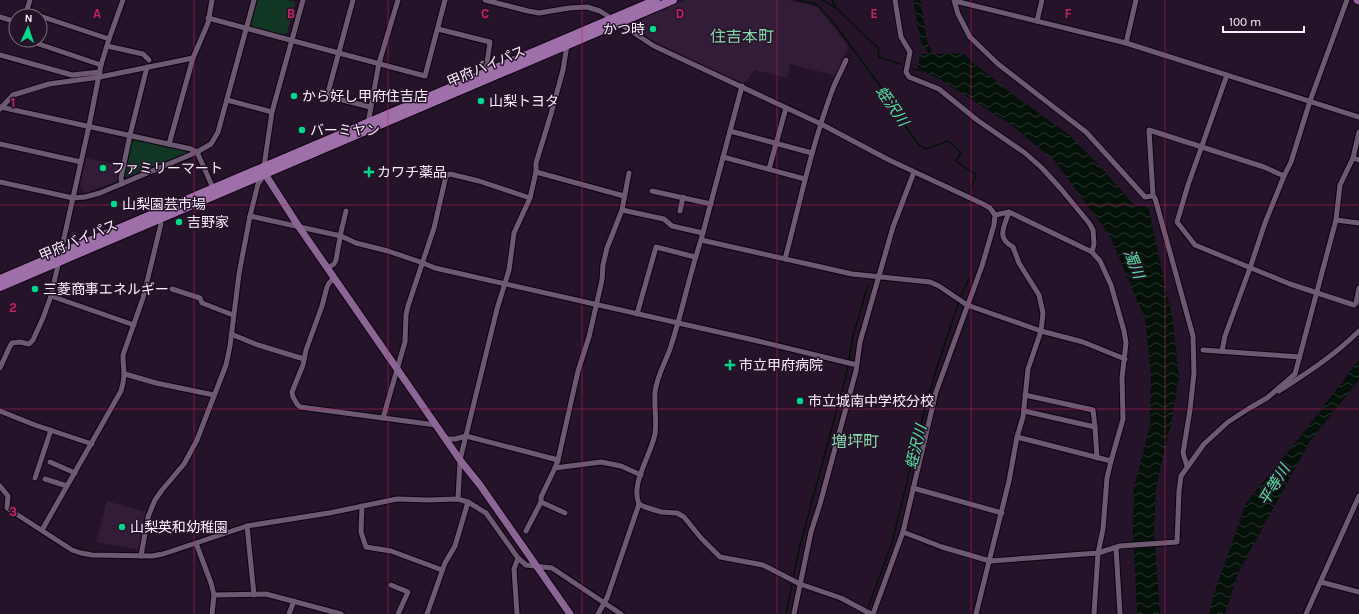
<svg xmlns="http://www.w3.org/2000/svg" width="1359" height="614" font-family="Karla,'Noto Sans JP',sans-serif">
	<defs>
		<pattern id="water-waves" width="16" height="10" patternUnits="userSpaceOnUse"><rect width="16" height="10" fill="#041109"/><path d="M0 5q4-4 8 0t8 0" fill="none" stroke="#2a342e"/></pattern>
	</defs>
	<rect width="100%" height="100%" fill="#251329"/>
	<!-- built -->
	<g fill="#321c37">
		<path d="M685,0H787L818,7L848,46L837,76L790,64L787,78L755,70L742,86L654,46L637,25L645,17Z"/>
		<path d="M86,158L122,166L119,181L85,193L80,186Z"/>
		<path d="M107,501L146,512L139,550L96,542Z"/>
	</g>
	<!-- park -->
	<g fill="#113624">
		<path d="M258,0H286L295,2L287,33L284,35L252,26L251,23Z"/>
		<path d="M136,139L186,150V153L127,177H125L131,143Z"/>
	</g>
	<!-- water -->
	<g fill="url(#water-waves)">
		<path d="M913,0H920L928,44L934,54L962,53L1012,94L1068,134L1099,165L1135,206H1148L1161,266L1173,321L1179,378L1171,424L1156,488L1154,531L1160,614H1137L1133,532L1134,488L1150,425L1151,375L1145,319L1110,236L1054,160L1010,124L943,81L918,68L920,54H929L921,43Z"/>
		<path d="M1359,360V380L1310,441L1238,573L1225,614H1209L1213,597L1246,503L1300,437Z"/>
	</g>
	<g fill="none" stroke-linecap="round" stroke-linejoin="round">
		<!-- stream -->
		<g stroke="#041109" stroke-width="1.5">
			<path d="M796,0L816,4L833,22L859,57L892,103L898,116L919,145L926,149L948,141L961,153L956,161L976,175L970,190"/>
			<path d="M822,0L836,8"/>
			<path d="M832,0L837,9L878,48L879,57L901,64"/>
			<path d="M913,69L925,71"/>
			<path d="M960,298L969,279"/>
			<path d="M867,610L892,543L922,420L936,370L959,301"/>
			<path d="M786,614L799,549L846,376L853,336L868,285"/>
		</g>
		<defs>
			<g id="minor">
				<path d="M353,0L327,96L370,107"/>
				<path d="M485,0L528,11L539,13L569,8L587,7L600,11L654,46L821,124L889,160L983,204L990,208L995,215L994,225L982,266L936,392L903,532L873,614"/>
				<path d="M895,0L901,37L910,52L906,72L909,77L939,89L977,120L1025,153L1042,168L1061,189L1089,223L1093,230L1094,244L1092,252"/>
				<path d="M954,0L958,14L970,37L998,64L1086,132L1145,197L1153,196L1155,198L1193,336L1194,373L1190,410L1183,453L1187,466"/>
				<path d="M955,1L1126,43L1359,117"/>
				<path d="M27,12L40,16"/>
				<path d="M25,16L30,0"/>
				<path d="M40,16L109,39"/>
				<path d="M0,17L16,22"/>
				<path d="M208,18L425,76L445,0"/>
				<path d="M1037,21L1042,0"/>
				<path d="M438,29L490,42L486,69L487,72"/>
				<path d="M27,40L101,65"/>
				<path d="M1126,43L1136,0"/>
				<path d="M107,46L143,54L149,60"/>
				<path d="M0,55L72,75L100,72"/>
				<path d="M1227,75L1188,185L1177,222L1195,245L1290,284L1354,305L1356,303L1359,288"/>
				<path d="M742,86L701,240C689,276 682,313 670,349C665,363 657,376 655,392C654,406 657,421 655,434C651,455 630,484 639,504L645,507L661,512L677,513L684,517L701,538L720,557L763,565L800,584L841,598L871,614"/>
				<path d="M227,100L272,112"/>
				<path d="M0,107L191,149L197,152L213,188"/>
				<path d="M0,109L13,95L49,84L100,77L193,58"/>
				<path d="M368,123L379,63L398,0"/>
				<path d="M730,131L812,153"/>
				<path d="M0,144L81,162"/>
				<path d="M169,144L193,58L208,23L212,0"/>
				<path d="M723,157L805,179"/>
				<path d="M1353,158L1359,160"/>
				<path d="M264,166L272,112L303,0"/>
				<path d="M769,169L786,108"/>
				<path d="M536,172L624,196"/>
				<path d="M0,182L73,198L85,197L100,193L197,152L211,144L218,132L254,0"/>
				<path d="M122,184L121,178L130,135L147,67"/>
				<path d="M652,191L711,204"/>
				<path d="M1153,196L1149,130L1264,167L1284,176"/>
				<path d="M622,210L664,219L672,226L703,233"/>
				<path d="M680,211L683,197"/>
				<path d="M995,215L1009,212L1092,252L1100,261L1111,285L1124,331L1126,343L1122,378L1123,419L1111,461L1107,478L1103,529L1098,553L1094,614"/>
				<path d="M250,216L341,236L356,243L388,251L423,263L435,268L758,341L857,365"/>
				<path d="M1336,220L1359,223"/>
				<path d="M701,240L852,274L930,282L939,286L967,305L1041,331L1083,342L1125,359"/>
				<path d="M785,259C800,202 812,145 832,91C836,80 842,70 846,60"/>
				<path d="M328,268L334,264L336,260L341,232L346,211"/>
				<path d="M334,278L329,283L327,287L322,306L306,350L303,365L292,392L293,397L297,404L300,407L436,425"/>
				<path d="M172,289L200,298L202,303L233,315"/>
				<path d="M51,296L134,325"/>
				<path d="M637,314L656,247L695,257"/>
				<path d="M231,334L258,345L304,359"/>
				<path d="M1203,350L1300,357"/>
				<path d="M1222,351L1225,336L1250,268L1265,223L1284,176L1291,162L1310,101L1347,0"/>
				<path d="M0,368L10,346L12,343L20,342L29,344L33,340L43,318L51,296L89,126L101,65L109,39L123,0"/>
				<path d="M125,374L156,383L214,395"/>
				<path d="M1279,391C1307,373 1335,355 1359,331"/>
				<path d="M1025,395L1093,410L1095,427"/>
				<path d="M0,411L35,425L92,444"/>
				<path d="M1024,411L1095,427L1097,458"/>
				<path d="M383,418L405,342L406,315L408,306L434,228L446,176L450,174L479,181L530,198"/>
				<path d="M1017,437L1111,461"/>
				<path d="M446,439H455L466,436L558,460"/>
				<path d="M50,462L75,473"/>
				<path d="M555,468L601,462L621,466L641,475"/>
				<path d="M35,478L51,430"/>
				<path d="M45,479L67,486"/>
				<path d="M0,486L8,496L7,508L72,550L81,553L92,555L152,556L163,554L247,526L329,513L397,499L428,500L458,499L468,502L486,513L518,558L526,565L552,568L621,614"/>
				<path d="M913,488L1002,513"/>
				<path d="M458,499L460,460L497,309L509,270L514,233L530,198L536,172V163L551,114L563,70L567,45"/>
				<path d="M541,502L565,513"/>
				<path d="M362,506L361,532L366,547L391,551L442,570"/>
				<path d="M247,526L254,595"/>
				<path d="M42,530L121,391C126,375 123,370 123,355L143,298L160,228L161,224L159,220"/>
				<path d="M526,531L541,502V497L555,468L558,460L578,371L589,337L602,280L603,265L607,248L622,210L629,173"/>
				<path d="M903,532L942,547L990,561L1098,553L1120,546L1177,542L1179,491L1181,476L1204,444L1228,422L1248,409L1267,398L1295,374L1336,220L1340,185L1353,158L1359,132"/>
				<path d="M196,543L211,583L214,595L212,614"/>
				<path d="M1116,548L1120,614"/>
				<path d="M141,556L148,517L155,500L162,490L184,464L197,440L226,365L230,346L239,274L250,216L258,184L264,175"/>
				<path d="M1321,582L1359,592"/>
				<path d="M391,585L408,592L398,614"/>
				<path d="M214,595L266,594L341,614"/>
				<path d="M289,614L294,601"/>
				<path d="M427,614L445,563L455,546L468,502"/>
				<path d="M517,614L514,569L518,558"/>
				<path d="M598,614L607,598L639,504"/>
				<path d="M794,614L811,532L820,504L856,371L860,342L893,227L914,172"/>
				<path d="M976,614L1009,481L1017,437L1023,417L1028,369L1041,331L1043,313L1039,295L1019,263L1013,247C996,238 1004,227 1009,212"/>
				<path d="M1306,614L1359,496"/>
			</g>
			<g id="major">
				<path d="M1357,0L1359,1"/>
				<path d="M265,170V174L299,227L460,460L480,485L570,614"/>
			</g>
			<g id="highway">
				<path d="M0,279L656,0"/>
				<path d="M0,287L673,0"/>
			</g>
		</defs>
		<!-- minor casing -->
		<use href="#minor" stroke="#0d0111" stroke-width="7"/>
		<!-- major casing -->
		<use href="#major" stroke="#0d0111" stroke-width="9"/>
		<!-- highway casing -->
		<use href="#highway" stroke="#0d0111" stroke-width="10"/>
		<!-- minor -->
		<use href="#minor" stroke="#6e5973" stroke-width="5"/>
		<!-- major -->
		<use href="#major" stroke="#8b6694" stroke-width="7"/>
		<!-- highway -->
		<use href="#highway" stroke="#9f6faa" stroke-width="8"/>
	</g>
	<!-- grid -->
	<path fill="none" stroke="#c52363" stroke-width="1" stroke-opacity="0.55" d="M194,0V614M388,0V614M582,0V614M777,0V614M971,0V614M1165,0V614M0,205H1359M0,409H1359"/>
	<!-- markers -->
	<g fill="#00d98c" stroke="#251329" stroke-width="1.5">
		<circle cx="653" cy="29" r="4"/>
		<circle cx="294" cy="96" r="4"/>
		<circle cx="481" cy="101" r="4"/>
		<circle cx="302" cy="130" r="4"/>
		<circle cx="103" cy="168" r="4"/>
		<path d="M367 166h4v4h4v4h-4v4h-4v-4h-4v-4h4z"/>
		<circle cx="114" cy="204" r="4"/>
		<circle cx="179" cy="222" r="4"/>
		<circle cx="35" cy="289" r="4"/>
		<path d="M728 359h4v4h4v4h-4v4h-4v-4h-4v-4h4z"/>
		<circle cx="800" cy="401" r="4"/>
		<circle cx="122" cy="527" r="4"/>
	</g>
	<g text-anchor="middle" stroke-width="3" stroke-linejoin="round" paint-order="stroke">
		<!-- poi labels -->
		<g font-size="14" fill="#fbeefe" stroke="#251329" text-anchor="start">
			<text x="645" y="34" text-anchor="end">かつ時</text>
			<text x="302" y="101">から好し甲府住吉店</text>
			<text x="489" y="106">山梨トヨタ</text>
			<text x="310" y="135">バーミヤン</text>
			<text x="111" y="173">ファミリーマート</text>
			<text x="377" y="177">カワチ薬品</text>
			<text x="122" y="209">山梨園芸市場</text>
			<text x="187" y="227">吉野家</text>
			<text x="43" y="294">三菱商事エネルギー</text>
			<text x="739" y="370">市立甲府病院</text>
			<text x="808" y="406">市立城南中学校分校</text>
			<text x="130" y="532">山梨英和幼稚園</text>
		</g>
		<!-- street labels -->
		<g font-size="14" fill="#fbeefe" stroke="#251329">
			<text transform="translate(486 66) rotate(-23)" y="5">甲府バイパス</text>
			<text transform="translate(78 240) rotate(-23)" y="5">甲府バイパス</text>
		</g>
		<!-- water labels -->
		<g font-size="15" font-style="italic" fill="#54e49f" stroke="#251329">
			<text transform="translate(892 106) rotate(55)" y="5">蛭沢川</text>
			<text transform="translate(1134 264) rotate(68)" y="5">濁川</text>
			<text transform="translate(916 447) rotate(-76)" y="5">蛭沢川</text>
			<text transform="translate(1274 485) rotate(-59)" y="5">平等川</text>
		</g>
		<!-- quarter labels -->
		<g font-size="16" fill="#87d6aa" stroke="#251329">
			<text x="742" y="42">住吉本町</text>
			<text x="855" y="447">増坪町</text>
		</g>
	</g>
	<g font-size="13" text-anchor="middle" font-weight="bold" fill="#c52363" stroke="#251329" stroke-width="3" stroke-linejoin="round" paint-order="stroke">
		<text x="97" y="18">A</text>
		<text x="291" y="18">B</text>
		<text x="485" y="18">C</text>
		<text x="680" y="18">D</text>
		<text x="874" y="18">E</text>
		<text x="1068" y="18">F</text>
		<text x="13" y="107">1</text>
		<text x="13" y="312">2</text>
		<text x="13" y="516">3</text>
	</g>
	<!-- north arrow -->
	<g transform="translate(28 28) rotate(3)"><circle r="19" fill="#251329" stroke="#7b6b7e"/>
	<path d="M0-3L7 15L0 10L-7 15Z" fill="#00d98c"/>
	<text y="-6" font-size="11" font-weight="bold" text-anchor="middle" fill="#fbeefe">N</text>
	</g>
	<!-- scale -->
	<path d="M1223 26v6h81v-6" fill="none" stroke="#fbeefe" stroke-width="2"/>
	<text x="1229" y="26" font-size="12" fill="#fbeefe" stroke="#251329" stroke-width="3" paint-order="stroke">100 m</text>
</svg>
